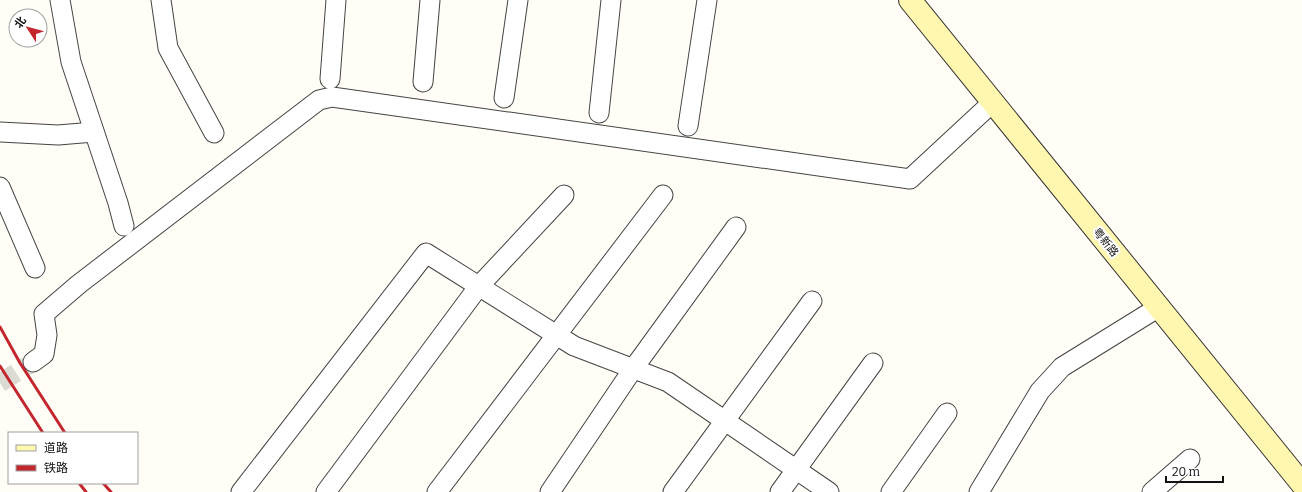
<svg xmlns="http://www.w3.org/2000/svg" width="1302" height="492" font-family="Bitter,'Noto Sans SC',serif">
	<rect width="100%" height="100%" fill="#fffdf5"/>
	<g fill="none" stroke-linecap="round" stroke-linejoin="round">
		<!-- street-tunnel -->
		<path stroke="#dbdad3" stroke-width="19" stroke-dasharray="19 10" stroke-linecap="butt" d="M0,383L33,362"/>
		<defs>
			<g id="street">
				<path d="M60,0L71,62L118,203L124,226"/>
				<path d="M161,0L168,48L214,133"/>
				<path d="M330,79L336,0"/>
				<path d="M423,82L430,0"/>
				<path d="M504,98L518,0"/>
				<path d="M599,113L611,0"/>
				<path d="M688,126L707,0"/>
				<path d="M0,132L58,135L94,132"/>
				<path d="M0,187L35,268"/>
				<path d="M33,362L44,354L47,335L44,314L79,284L319,100L332,97L910,179L993,102"/>
				<path d="M241,492L426,253L574,346L668,382L829,492"/>
				<path d="M326,492L479,286L564,195"/>
				<path d="M437,492L663,195"/>
				<path d="M550,492L633,369L736,227"/>
				<path d="M673,492L812,301"/>
				<path d="M780,492L873,363"/>
				<path d="M891,492L947,413"/>
				<path d="M979,492L1040,391L1062,367L1159,307"/>
				<path d="M1152,492L1190,459"/>
			</g>
			<path id="secondary" d="M910,0L1302,484"/>
		</defs>
		<!-- street casing -->
		<use href="#street" stroke="#444" stroke-width="21"/>
		<!-- secondary casing -->
		<use href="#secondary" stroke="#333" stroke-width="24"/>
		<!-- street -->
		<use href="#street" stroke="#fff" stroke-width="19"/>
		<!-- secondary -->
		<use href="#secondary" stroke="#fff6b0" stroke-width="22"/>
		<!-- rail -->
		<g stroke="#c4262e" stroke-width="3">
			<path d="M0,327L20,363L65,433"/>
			<path d="M0,366L43,433"/>
			<path d="M79,483L86,492"/>
			<path d="M103,483L111,492"/>
		</g>
	</g>
	<g text-anchor="middle" stroke-width="4" stroke-linejoin="round" paint-order="stroke">
		<!-- street labels -->
		<g font-size="11" fill="#111" stroke="#fff">
			<text transform="translate(1106 242) rotate(51)" y="4">粤新路</text>
		</g>
	</g>
	<!-- legend -->
	<rect x="8" y="432" width="130" height="52" fill="#ffffff" stroke="#a0a0a0"/>
	<rect x="16" y="445" width="20" height="6" fill="#fff6b0" stroke="#a0a0a0"/>
	<text x="44" y="452" font-size="12" fill="#111111">道路</text>
	<rect x="16" y="465" width="20" height="6" fill="#c4262e" stroke="#a0a0a0"/>
	<text x="44" y="472" font-size="12" fill="#111111">铁路</text>
	<!-- north arrow -->
	<g transform="translate(28 28) rotate(306)"><circle r="19" fill="#ffffff" stroke="#a0a0a0"/>
	<path d="M0-3L7 15L0 10L-7 15Z" fill="#c4262e"/>
	<text y="-6" font-size="11" font-weight="bold" text-anchor="middle" fill="#111111">北</text>
	</g>
	<!-- scale -->
	<path d="M1166 476v6h57v-6" fill="none" stroke="#111111" stroke-width="2"/>
	<text x="1172" y="476" font-size="12" fill="#111111" stroke="#ffffff" stroke-width="3" paint-order="stroke">20 m</text>
</svg>
